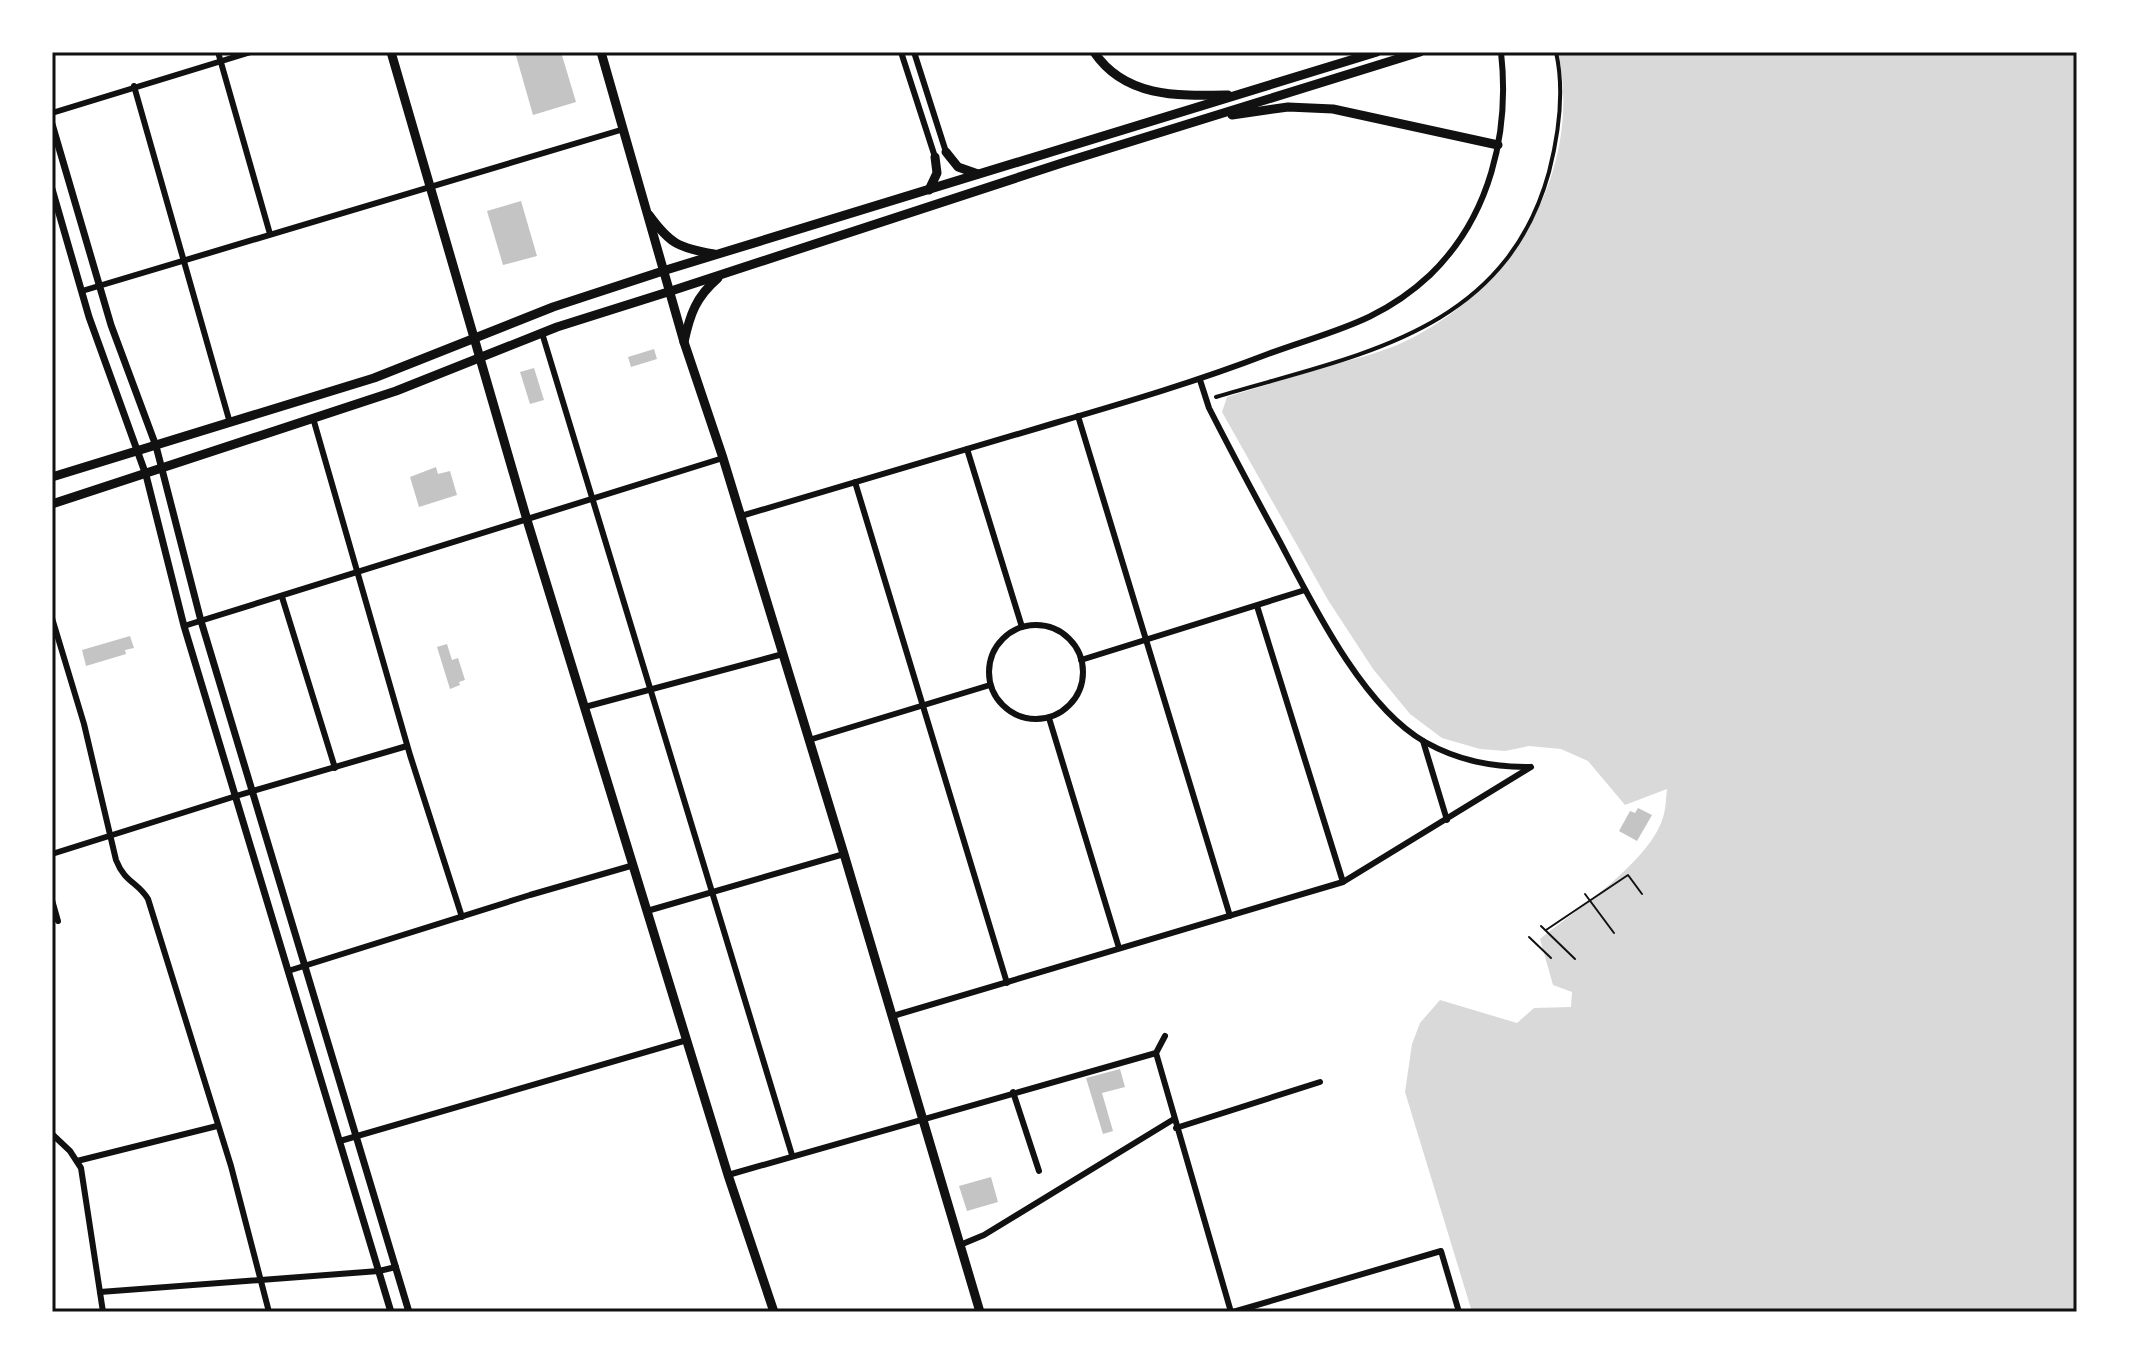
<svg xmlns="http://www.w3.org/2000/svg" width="2129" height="1364" font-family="'Exo 2',sans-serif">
	<rect width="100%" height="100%" fill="#fff"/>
	<!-- water -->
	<path fill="#d9d9d9" d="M1558,52H2077V1312H1472L1405,1092L1412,1044L1420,1023L1440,1000L1517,1023L1534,1008L1571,1007L1572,992L1553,985L1540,939C1576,910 1653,860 1664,814C1666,806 1666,797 1667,789L1625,805L1588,761L1561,749L1529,746L1505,751L1480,749L1442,738L1410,714L1373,669L1328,600L1222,412L1227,397C1262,386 1297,376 1332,365C1358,358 1384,352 1408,340C1512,289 1584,170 1558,52Z"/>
	<!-- building -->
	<g fill="#c4c4c4">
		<path d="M515,52H561L576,102L533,115Z"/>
		<path d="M521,201L537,256L503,265L487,211Z"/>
		<path d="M654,349L657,359L631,367L628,357Z"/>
		<path d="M534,368L544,400L530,404L520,372Z"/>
		<path d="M436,467L438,474L450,471L457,495L419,507L410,477Z"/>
		<path d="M130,636L134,648L125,650L126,654L86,666L82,650Z"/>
		<path d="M447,644L452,660L458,658L465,680L459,682L460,685L450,689L437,647Z"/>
		<path d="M1638,808L1652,815L1637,841L1619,831L1630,811L1635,813Z"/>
		<path d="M1120,1069L1125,1087L1102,1093L1113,1131L1103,1134L1086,1078Z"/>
		<path d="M991,1177L998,1202L967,1211L959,1186Z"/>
	</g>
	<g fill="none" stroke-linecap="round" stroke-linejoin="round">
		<!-- path -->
		<g stroke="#111" stroke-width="2">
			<path d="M1585,894L1614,933"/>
			<path d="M1541,926L1575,959"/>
			<path d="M1546,930L1628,875L1642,894"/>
			<path d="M1529,937L1551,958"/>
		</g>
		<!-- pedestrian -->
		<path stroke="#111" stroke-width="4" d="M1216,397C1355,355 1504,335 1549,172C1559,133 1565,92 1556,52"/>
		<!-- minor -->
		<g stroke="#111" stroke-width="6">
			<path d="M218,52L270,234"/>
			<path d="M901,52L935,157"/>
			<path d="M914,52L946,152"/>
			<path d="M134,86L230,423"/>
			<path d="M52,113L251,52"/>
			<path d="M82,291L624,129"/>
			<path d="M542,333L792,1155"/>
			<path d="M1200,380L1209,408C1232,453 1256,498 1280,542C1313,605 1363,707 1425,742C1459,761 1492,767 1530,767"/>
			<path d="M1078,416L1230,916"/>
			<path d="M313,418L410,755L462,917"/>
			<path d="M967,449L1022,627"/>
			<path d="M855,482L1007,983"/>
			<path d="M741,516C845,485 950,454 1055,423C1127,402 1198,381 1268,354C1330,331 1379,323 1430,275C1490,217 1510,133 1501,52"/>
			<path d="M282,597L335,768"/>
			<path d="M1257,606L1343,882"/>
			<path d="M52,618L84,724L116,860C125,883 138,882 148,899L231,1166L269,1312"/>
			<circle cx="1036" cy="672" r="47"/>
			<path d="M184,626L723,458"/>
			<path d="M1081,660L1305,590"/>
			<path d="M585,707L783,654"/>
			<path d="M1049,718L1119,948"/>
			<path d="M809,740L990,685"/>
			<path d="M1423,741L1447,820"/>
			<path d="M52,854L236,796L407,746"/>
			<path d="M52,900L58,921"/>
			<path d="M647,911L844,854"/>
			<path d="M288,971L530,895L634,865"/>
			<path d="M893,1016L1343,882L1531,767"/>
			<path d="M1156,1053L1231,1312"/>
			<path d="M1013,1092L1039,1171"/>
			<path d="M1176,1128L1320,1082"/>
			<path d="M52,1134L70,1151L81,1168L103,1312"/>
			<path d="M340,1141L687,1040"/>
			<path d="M77,1161L217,1126"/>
			<path d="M728,1175L1156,1053L1165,1036"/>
			<path d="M960,1245L984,1235L1174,1119"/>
			<path d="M100,1292L379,1271L396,1267"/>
			<path d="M1233,1312L1441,1251L1459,1312"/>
		</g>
		<!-- tertiary -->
		<g stroke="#111" stroke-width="7">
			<path d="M52,124L111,325L156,446L201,621L409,1312"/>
			<path d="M52,189L89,317L146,475L184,626L391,1312"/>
		</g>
		<!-- primary -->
		<g stroke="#111" stroke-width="9">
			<path d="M391,52L527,520L728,1175L774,1312"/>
			<path d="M601,52L684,342L723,458L844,854L980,1312"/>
			<path d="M52,477L374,378L553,307L666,270"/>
			<path d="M52,504L396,391L557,327L671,291"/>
		</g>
		<!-- trunk -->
		<g stroke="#111" stroke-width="9">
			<path d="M1094,52C1125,98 1178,96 1228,95"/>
			<path d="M1232,115L1288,107L1333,109L1498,145"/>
			<path d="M946,152L958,167L978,174"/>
			<path d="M929,190L937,173L935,157"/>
			<path d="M649,215C670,244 679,248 714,254"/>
			<path d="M666,270L1377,52"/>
			<path d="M671,291L1062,163L1420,52"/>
			<path d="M684,342C690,314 696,297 718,278"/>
		</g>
	</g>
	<!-- border -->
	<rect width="2129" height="1364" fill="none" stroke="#ffffff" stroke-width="108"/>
	<rect x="54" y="54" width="2021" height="1256" fill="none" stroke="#111" stroke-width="3"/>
</svg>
